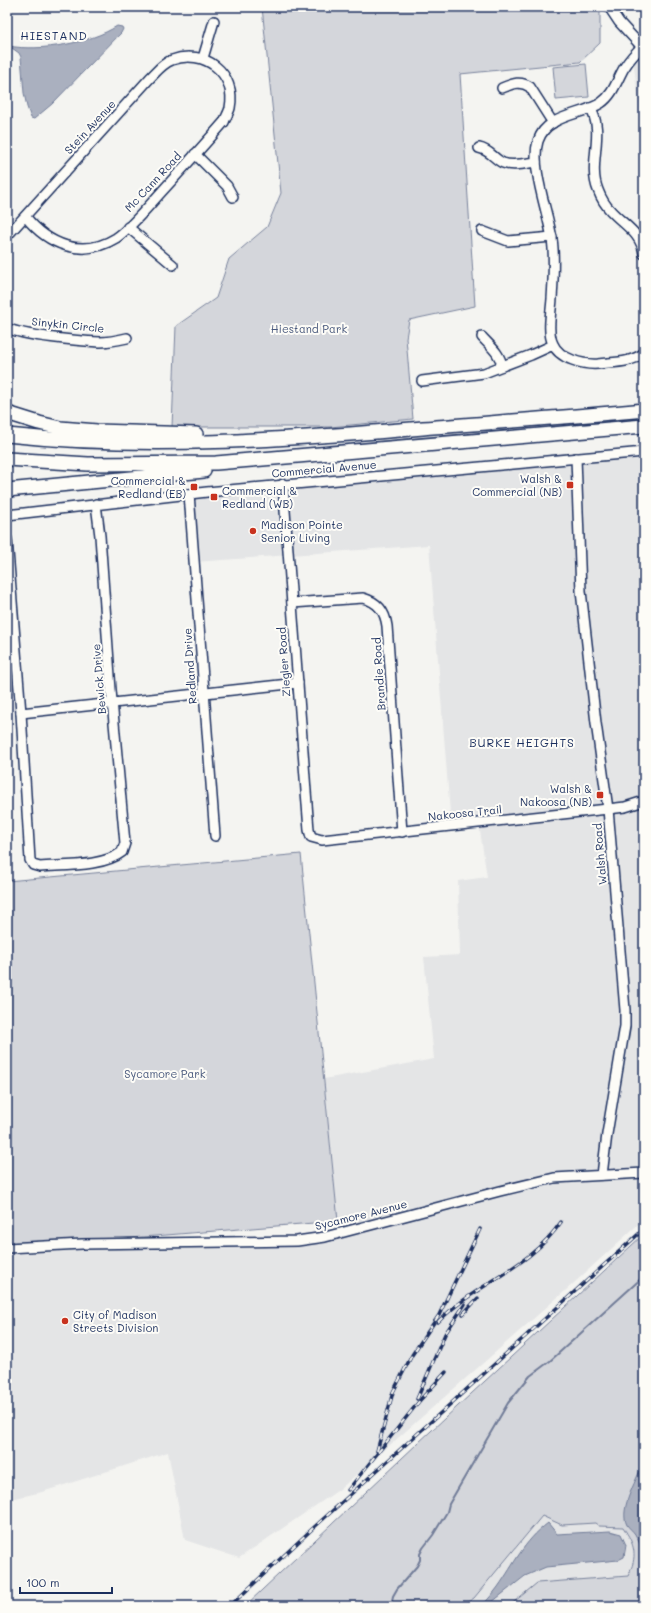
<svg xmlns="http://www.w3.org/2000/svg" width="651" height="1613" font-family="Mali,sans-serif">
	<rect width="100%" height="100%" fill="#f4f4f1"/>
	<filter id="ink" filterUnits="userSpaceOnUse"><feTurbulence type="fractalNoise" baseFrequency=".025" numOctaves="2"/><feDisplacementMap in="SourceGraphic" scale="8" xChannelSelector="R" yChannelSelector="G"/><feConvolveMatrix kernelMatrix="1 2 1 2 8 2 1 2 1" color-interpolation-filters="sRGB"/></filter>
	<g filter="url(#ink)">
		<!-- built -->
		<g fill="#e4e5e6">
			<path d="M644,45V147L633,58Z"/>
			<path d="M644,452V1219L574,1283L340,1489L239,1558L185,1540L168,1452L42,1492L7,1500V1248L250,1241L344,1232L338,1221L324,1079L434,1059L424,957L460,955L458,881L487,877L479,824L451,826L429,545L194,562L189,494Z"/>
			<path d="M544,1486L599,1526L623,1527L632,1540L639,1606H451Z"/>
		</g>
		<!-- green -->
		<g fill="#d4d6db" stroke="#78829c">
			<path d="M262,7H600V43L580,62L460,74L475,306L409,320L406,338L413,419L330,427H172L176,326L216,298L229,259L267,227L281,193Z"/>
			<path d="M586,64L589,97L556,100L553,67Z"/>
			<path d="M301,854L338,1221L7,1248V881Z"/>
			<path d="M644,1234V1606H509L537,1583L628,1576C638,1556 635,1545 623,1527L599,1526L595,1523L562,1525L542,1516L474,1598L462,1606H245L418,1443Z"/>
		</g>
		<!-- water -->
		<g fill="#aab0bf" stroke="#717c98">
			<path d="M117,26L122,27L123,29L121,33L52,104L34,119L31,118L27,107L24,93L21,57L19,53L9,46C39,52 91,43 117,26Z"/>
			<path d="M644,1460V1549L643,1551C641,1546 638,1540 635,1534C633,1531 629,1528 627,1525C618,1508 639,1477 644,1460Z"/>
			<path d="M548,1523L557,1534L610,1531L621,1534L626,1545L624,1557L618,1560L546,1567L525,1576L487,1606H482C487,1600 493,1594 498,1587C515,1563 523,1542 548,1523Z"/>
		</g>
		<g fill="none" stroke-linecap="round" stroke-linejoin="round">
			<!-- stream -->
			<path stroke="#717c98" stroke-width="2" d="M391,1606L393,1596L397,1589L417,1566L420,1560V1554L423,1548L433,1535L447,1512L449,1504L508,1403L530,1376L550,1361L644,1276"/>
			<defs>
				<g id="minor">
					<path d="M609,7L619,22L642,47"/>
					<path d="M644,45C637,51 629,60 624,68C617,80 613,95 601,103C581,116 547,114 538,141C530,167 548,211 552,239C555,258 553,280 552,299C551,313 547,332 553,344C559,359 584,365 598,364C614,362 631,363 644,353"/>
					<path d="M203,58L214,21"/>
					<path d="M502,88C512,84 520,80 530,87L553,123"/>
					<path d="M590,108C606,132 587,164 598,190C601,198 605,205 611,211C625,226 641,233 644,254"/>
					<path d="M479,148C490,150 494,159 503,163C513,167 527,163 536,162"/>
					<path d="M195,154L227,186L233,197"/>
					<path d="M128,227L173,265"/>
					<path d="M482,231L508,241L552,237"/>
					<path d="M7,236L150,78C156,72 163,63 172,60C204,48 237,73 230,108C229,112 226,117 224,122C205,144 185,166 165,188C152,202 131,228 116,238C82,259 48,245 25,216"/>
					<path d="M7,328C23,336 80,341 100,342C109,342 118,340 127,338"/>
					<path d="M482,337C490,346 500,353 502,366"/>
					<path d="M422,381L484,373L531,355L553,345"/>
					<path d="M576,458L581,591L596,723L608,809L625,1010V1026L607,1134L602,1175"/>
					<path d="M283,484L306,791L309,830L311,837L322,840L608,809L625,807L644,801"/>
					<path d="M189,494L215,836"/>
					<path d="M7,515L207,492L644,452"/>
					<path d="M7,539L21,713L30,860L33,865L40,867C64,865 103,867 122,852L125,843L111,690L100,536L96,504"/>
					<path d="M292,603L363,598C378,602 385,611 387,626L402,832"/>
					<path d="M21,713L298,683"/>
					<path d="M7,1248L82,1244L297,1241L325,1237L500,1191L554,1178L644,1173"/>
				</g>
				<g id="highway">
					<path d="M7,413L39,423L60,428L97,431L196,434"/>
					<path d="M7,435C145,450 285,440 423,428C497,422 571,417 644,410"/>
					<path d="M7,459L88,464L216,463L644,426"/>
					<path d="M7,490L204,471"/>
				</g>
			</defs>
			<!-- minor casing -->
			<use href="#minor" stroke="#1b2f5e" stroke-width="12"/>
			<!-- highway casing -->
			<use href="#highway" stroke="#1b2f5e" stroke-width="16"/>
			<!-- minor -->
			<use href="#minor" stroke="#fdfcf7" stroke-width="9"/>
			<!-- highway -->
			<use href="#highway" stroke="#fdfcf7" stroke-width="13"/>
			<defs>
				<g id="rail">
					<path d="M463,1314L478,1298"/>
					<path d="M438,1322C476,1283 529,1269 561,1222"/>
					<path d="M417,1399L445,1334L465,1304"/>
					<path d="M377,1451L393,1392L412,1355L439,1315L480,1229"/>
					<path d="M348,1490L421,1399L446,1372"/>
					<path d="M230,1606L310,1531L644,1229"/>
				</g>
			</defs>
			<!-- rail casing -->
			<use href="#rail" stroke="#1b2f5e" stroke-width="3.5"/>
			<!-- rail -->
			<use href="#rail" stroke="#fdfcf7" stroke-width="2" stroke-dasharray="6" stroke-linecap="butt"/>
		</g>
	</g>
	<!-- markers -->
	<g fill="#c8321e" stroke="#fdfcf7" stroke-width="1.5">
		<rect x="566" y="481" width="8" height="8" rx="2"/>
		<rect x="190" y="483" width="8" height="8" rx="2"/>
		<rect x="210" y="493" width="8" height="8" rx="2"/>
		<circle cx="253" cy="531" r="4"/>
		<rect x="596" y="791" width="8" height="8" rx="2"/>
		<circle cx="65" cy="1321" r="4"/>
	</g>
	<g text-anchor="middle" stroke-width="4" stroke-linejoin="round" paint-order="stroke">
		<!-- street labels -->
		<g font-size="11" fill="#1b2f5e" stroke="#fdfcf7">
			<text transform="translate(90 127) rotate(-47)" y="4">Stein Avenue</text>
			<text transform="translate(153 182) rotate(-47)" y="4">Mc Cann Road</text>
			<text transform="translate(68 325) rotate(6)" y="4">Sinykin Circle</text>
			<text transform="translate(324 469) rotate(-5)" y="4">Commercial Avenue</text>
			<text transform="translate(284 662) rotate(-94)" y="4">Ziegler Road</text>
			<text transform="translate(190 666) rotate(-94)" y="4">Redland Drive</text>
			<text transform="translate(379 674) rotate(-94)" y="4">Brandie Road</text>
			<text transform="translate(99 679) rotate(-95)" y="4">Bewick Drive</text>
			<text transform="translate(465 813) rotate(-6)" y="4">Nakoosa Trail</text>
			<text transform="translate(600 854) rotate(-95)" y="4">Walsh Road</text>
			<text transform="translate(361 1215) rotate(-14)" y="4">Sycamore Avenue</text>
		</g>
		<!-- park labels -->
		<g font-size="11" fill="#49597d" stroke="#fdfcf7">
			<text x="309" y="333">Hiestand Park</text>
			<text x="165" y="1078">Sycamore Park</text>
		</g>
		<!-- poi labels -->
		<g font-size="11" fill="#1b2f5e" stroke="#fdfcf7" text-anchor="end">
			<text x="562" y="483">Walsh &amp;<tspan x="562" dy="13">Commercial (NB)</tspan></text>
			<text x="186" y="485">Commercial &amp;<tspan x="186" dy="13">Redland (EB)</tspan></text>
			<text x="222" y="495" text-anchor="start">Commercial &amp;<tspan x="222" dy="13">Redland (WB)</tspan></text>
			<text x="261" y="529" text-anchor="start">Madison Pointe<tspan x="261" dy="13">Senior Living</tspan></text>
			<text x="592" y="793">Walsh &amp;<tspan x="592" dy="13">Nakoosa (NB)</tspan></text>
			<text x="73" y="1319" text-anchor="start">City of Madison<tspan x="73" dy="13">Streets Division</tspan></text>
		</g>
		<!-- neighbourhood labels -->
		<g font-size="12" letter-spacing="1" fill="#1b2f5e" stroke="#fdfcf7">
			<text x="54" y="40">HIESTAND</text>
			<text x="522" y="747">BURKE HEIGHTS</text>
		</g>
	</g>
	<!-- margin -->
	<rect width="651" height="1613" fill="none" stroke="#fdfcf7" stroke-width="24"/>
	<rect x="12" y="12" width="627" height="1589" fill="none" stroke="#1b2f5e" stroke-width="1.5" filter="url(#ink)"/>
	<!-- scale -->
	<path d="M20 1587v6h92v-6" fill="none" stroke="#1b2f5e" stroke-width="2"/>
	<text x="26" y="1587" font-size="12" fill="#1b2f5e" stroke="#fdfcf7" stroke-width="3" paint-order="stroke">100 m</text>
</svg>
